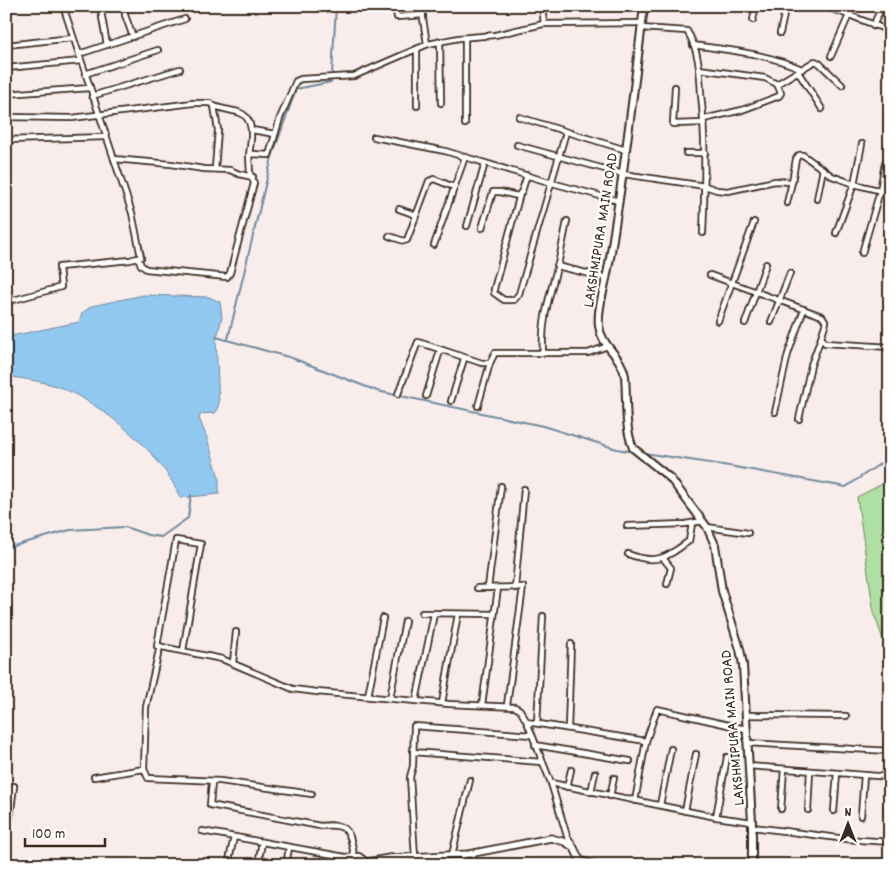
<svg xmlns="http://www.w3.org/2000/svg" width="896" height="871" font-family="Dekko,sans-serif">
	<rect width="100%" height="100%" fill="#f9edec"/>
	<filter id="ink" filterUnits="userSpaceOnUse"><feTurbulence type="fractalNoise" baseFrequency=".02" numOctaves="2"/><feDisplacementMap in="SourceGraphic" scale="10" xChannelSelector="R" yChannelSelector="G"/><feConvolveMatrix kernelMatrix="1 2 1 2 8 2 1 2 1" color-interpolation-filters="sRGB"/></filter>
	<g filter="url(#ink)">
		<!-- green -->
		<path fill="#ade0a2" stroke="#748560" d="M890,480V659L874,614L857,497Z"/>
		<!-- water -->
		<path fill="#91c8f0" stroke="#6f899c" d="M143,295L209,297L220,302L222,317L216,341L219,404L215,413L201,414L199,418L207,438L219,477V494L180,498C164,454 101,403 59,387C43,381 23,379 6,376V337L79,322L82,313L92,306Z"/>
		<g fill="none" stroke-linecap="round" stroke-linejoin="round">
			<!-- stream -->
			<g stroke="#6f899c" stroke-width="2">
				<path d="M332,73L336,6"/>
				<path d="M216,337L292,358L377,391L543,426L617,449L634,452"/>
				<path d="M228,339L272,157L296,89L331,82"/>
				<path d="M644,453L729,466L846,487L890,457"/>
				<path d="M6,548L70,530L125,527L148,535L161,537L188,518L191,495"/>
			</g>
			<defs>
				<g id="minor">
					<path d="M100,6L107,45"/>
					<path d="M125,6V15L133,37"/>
					<path d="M395,6L397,17L423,15"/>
					<path d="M421,6L427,44"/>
					<path d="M542,6L544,24"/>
					<path d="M823,6L849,15L853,6"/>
					<path d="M753,20L756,6"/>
					<path d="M873,26L882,6"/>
					<path d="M641,28L687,31C699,50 700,72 701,94C706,140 705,187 703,233"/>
					<path d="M780,33L786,6"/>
					<path d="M440,41L441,103"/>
					<path d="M6,45L73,38"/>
					<path d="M693,45C731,50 767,54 802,69"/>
					<path d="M417,49V106"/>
					<path d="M79,54L185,19"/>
					<path d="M831,56L849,15L890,31"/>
					<path d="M6,68L81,61"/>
					<path d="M699,69L765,78L777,84L781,93L779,96L742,110L704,119"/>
					<path d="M798,72L822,109"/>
					<path d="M85,74L158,50"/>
					<path d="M777,84L815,61L819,63L842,85"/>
					<path d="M675,87L673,124L704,123"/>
					<path d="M6,94L90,88"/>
					<path d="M92,96L180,69"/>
					<path d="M214,106C222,109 230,110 238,112C256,117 251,141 249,155"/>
					<path d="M6,117L72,118L193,103H210L214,106L218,130L215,169"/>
					<path d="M519,117L626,150"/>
					<path d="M465,124V38"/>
					<path d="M252,130L275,134"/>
					<path d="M374,137L445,151L465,157"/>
					<path d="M6,140L106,137"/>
					<path d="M517,145L623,174L705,186L717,190L728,191L775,181L792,182L796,159L799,155H803L832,176L854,184L890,193"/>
					<path d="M686,153H705"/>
					<path d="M114,159L171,164L204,169L230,170L239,174L253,177"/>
					<path d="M887,160L890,138"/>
					<path d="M520,194L494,289V293L504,300H514L519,294L566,132"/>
					<path d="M817,199L823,169"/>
					<path d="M787,203L792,182"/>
					<path d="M399,209L416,215"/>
					<path d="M467,226L485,163"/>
					<path d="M482,228L493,192H500L518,196L522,191L527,175"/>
					<path d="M836,233L854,184L862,144"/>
					<path d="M389,236L404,241L407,240L429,181L434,179L454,187"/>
					<path d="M434,245L465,157L552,183L619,201"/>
					<path d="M862,253L880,191L885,163L890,158"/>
					<path d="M138,258L141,265L146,269L227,277L230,273L254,183L250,174L249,155L252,154L269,155L280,118L296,81L301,79L354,76L428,44L459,38L495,35L543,24L642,23"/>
					<path d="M557,266L607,278"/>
					<path d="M710,275L822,316L826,322L821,337L825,343L890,347"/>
					<path d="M6,302L61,287L59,267L130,260L141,257L132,213L63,6"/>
					<path d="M718,321L754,222"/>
					<path d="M771,322L790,273"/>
					<path d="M745,323L766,264"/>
					<path d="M543,353C541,323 549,297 557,268C561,252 564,236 567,221"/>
					<path d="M398,394L418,342L482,363H490L495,353H588L608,346"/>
					<path d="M426,396L440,351"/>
					<path d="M451,401L464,359"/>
					<path d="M478,406L490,363"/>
					<path d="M775,412L788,354L804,309"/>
					<path d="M799,419L811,365L821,338"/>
					<path d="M627,526L685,524L703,521"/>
					<path d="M707,527L748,533"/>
					<path d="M628,554C656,565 666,558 689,541L692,524"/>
					<path d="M663,558L671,568L667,584"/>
					<path d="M477,588L523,587L507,705"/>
					<path d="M488,588L501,486"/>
					<path d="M515,588L524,489"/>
					<path d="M422,613L494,614"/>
					<path d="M160,646L146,707L144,769L148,778L220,781L312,794"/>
					<path d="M183,651L201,544L176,540L157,646L222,659L293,689L317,692L449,704L515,707L520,710L527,722L551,783L567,836L574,847"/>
					<path d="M233,663L236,632"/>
					<path d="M368,696L383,618"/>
					<path d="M390,698L405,621"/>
					<path d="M416,701L434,614"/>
					<path d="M442,703L458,614"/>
					<path d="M482,705L498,588"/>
					<path d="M745,715L846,716"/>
					<path d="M527,722L646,741"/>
					<path d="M537,723L543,616"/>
					<path d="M568,728L571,644"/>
					<path d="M747,743L890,751"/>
					<path d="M535,745L630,761"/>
					<path d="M413,752L542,762"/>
					<path d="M749,766L890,777"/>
					<path d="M94,777L144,769"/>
					<path d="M212,782L210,805L320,826C348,823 350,830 354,856"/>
					<path d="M551,783L716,817L752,822"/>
					<path d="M567,787L571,770"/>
					<path d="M591,792L595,773"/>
					<path d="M610,796L614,778"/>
					<path d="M635,801L646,741L657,709L746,729"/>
					<path d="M660,805L671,749"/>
					<path d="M781,809L784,769"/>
					<path d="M808,810L810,771"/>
					<path d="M685,811L696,754"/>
					<path d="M834,811L837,773"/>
					<path d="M887,814L890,777"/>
					<path d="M861,816L864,775"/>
					<path d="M716,817L727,757"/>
					<path d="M753,827L846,839L890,842"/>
					<path d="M202,831L345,857L359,856L367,862"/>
					<path d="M6,849L14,786"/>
					<path d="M452,855L470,780"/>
					<path d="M415,857L410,777L413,766L414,726L531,735"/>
					<path d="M287,860L289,847"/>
					<path d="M228,865L234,837"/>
					<path d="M258,865L262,842"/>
					<path d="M462,865L464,854"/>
				</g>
				<path id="tertiary" d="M366,865L367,862L389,858L469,854L551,838L565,842L574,848L580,860L594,865"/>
				<path id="secondary" d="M644,6C635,82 626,157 614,232C612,246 610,260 607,274C604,291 597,309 599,326C601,346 622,356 625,376C627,399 624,426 633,448L670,478L707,527L715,545L722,591L740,649L743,665L752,822V865"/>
			</defs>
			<!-- minor casing -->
			<use href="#minor" stroke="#3b2a1e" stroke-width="8"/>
			<!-- tertiary casing -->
			<use href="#tertiary" stroke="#3b2a1e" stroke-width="9"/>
			<!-- secondary casing -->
			<use href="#secondary" stroke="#3b2a1e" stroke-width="10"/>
			<!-- minor -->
			<use href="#minor" stroke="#fff" stroke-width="4.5"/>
			<!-- tertiary -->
			<use href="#tertiary" stroke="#fff" stroke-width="5.5"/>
			<!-- secondary -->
			<use href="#secondary" stroke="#fff" stroke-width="6"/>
		</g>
	</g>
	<g text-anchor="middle" stroke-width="4.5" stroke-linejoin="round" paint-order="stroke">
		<!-- street labels -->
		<g font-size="16" fill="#3b2a1e" stroke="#fff">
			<text transform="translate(599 230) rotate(-81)" y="6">LAKSHMIPURA MAIN ROAD</text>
			<text transform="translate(731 728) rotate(-95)" y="6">LAKSHMIPURA MAIN ROAD</text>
		</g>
	</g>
	<!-- margin -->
	<rect width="896" height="871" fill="none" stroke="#fff" stroke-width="25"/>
	<rect x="12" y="12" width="871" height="846" fill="none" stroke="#3b2a1e" stroke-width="2" filter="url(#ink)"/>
	<!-- north arrow -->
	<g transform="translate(848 824)" stroke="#ffffff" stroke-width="4" paint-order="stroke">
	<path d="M0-4L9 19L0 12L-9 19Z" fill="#3b2a1e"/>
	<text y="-8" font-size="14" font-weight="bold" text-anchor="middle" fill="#3b2a1e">N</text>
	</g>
	<!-- scale -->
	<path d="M25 838v8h80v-8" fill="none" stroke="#3b2a1e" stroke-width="2.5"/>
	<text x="32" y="838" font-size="15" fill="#3b2a1e" stroke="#ffffff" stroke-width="4" paint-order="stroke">100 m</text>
</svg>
